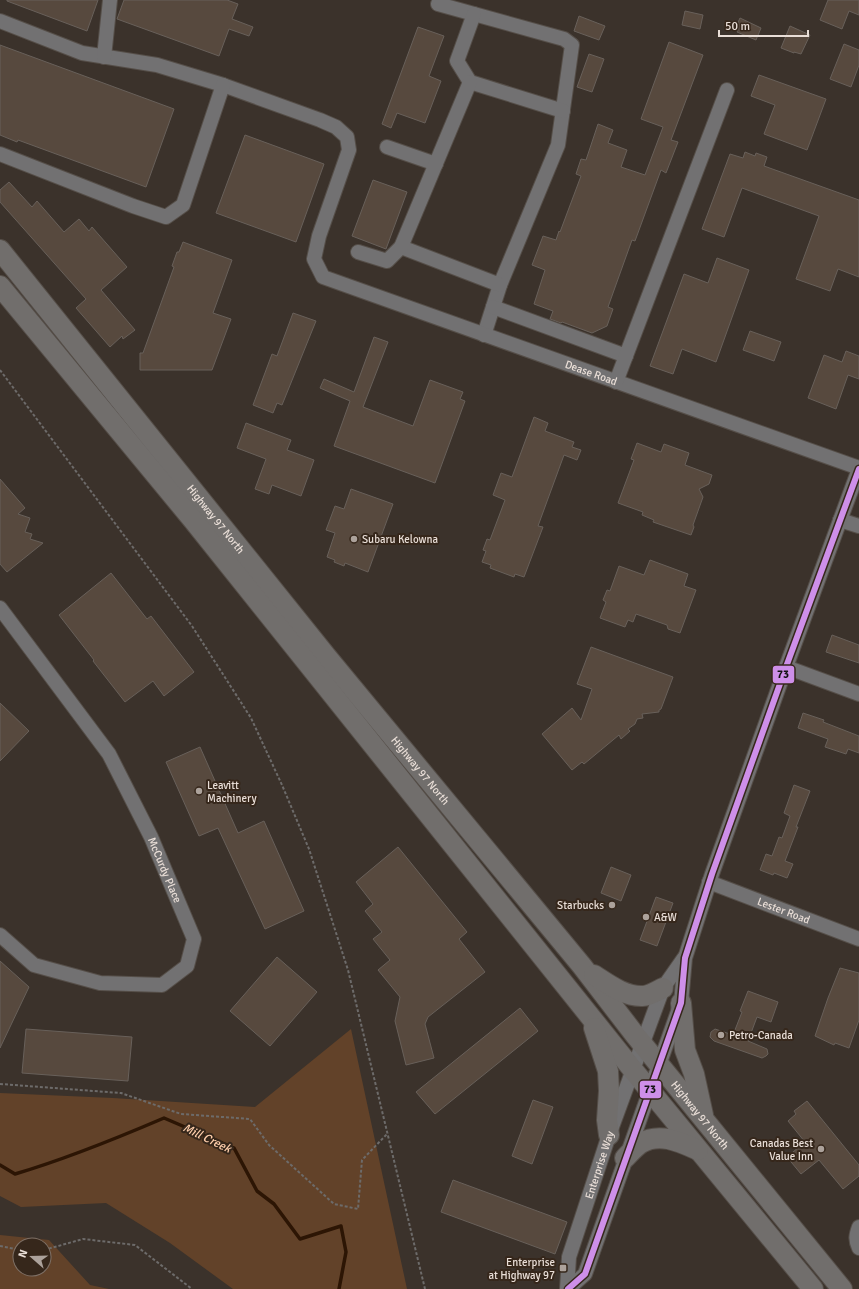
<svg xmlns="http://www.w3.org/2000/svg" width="859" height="1289" font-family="Signika,sans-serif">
	<rect width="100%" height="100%" fill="#3b322b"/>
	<!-- green -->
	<g fill="#624229" fill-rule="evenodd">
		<path d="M351,1029L407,1289H233L170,1243L106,1203L21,1207L0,1196V1093L113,1098L255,1107Z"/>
		<path d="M0,1235L49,1240L90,1285L109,1289H0ZM20,1245H44V1269H20Z"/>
	</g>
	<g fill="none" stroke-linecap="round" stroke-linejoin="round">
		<!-- stream -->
		<path stroke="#2c1504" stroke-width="3.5" d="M0,1165L15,1174C66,1159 115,1139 164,1118L234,1148L257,1191L274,1204L300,1239L341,1226L346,1252L339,1289"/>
	</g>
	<!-- building -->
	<g fill="#57493e" stroke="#68605a">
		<path d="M7,0H98L87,31L7,1Z"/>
		<path d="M124,0H227L238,4L232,19L253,27L249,36L229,29L219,56L117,19Z"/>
		<path d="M828,0H859V15L849,11L842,29L820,20Z"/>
		<path d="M685,11L703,15L700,29L682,25Z"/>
		<path d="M579,16L605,26L599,40L574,31Z"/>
		<path d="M740,18L761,28L756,40L737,32L739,28L736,27Z"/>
		<path d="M790,26L810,35L801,54L794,52V53L781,48Z"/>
		<path d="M418,27L444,36L429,76L441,81L425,123L397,113L391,128L382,124Z"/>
		<path d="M669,42L703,55L671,140L678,142L666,173L661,170L635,241L632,240L608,307L613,309L607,326L592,333L562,322L561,323L550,319L553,311L534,304L545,270L532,265L543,236L556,240L559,231L560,232L581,176L576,174L581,159L586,160L598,124L613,130L608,143L627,150L621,167L645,175L663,127L641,119Z"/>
		<path d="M844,44L859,50V65L851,87L830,79Z"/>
		<path d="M0,45L174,109L146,187L18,140L17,142L0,135Z"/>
		<path d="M589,54L604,59L592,92L577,87Z"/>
		<path d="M759,75L826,99L807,150L764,134L775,105L751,96Z"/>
		<path d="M245,135L324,164L296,242L216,213Z"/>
		<path d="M745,152L755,156L756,153L767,157L764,166L859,200V277L838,269L830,291L796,279L819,216L742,188L724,237L702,229L730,154L743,158Z"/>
		<path d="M373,180L407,192L386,249L352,236Z"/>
		<path d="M9,182L32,207L37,201L64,232L79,219L89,231L92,227L127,267L101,290L135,330L123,339L122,336L110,347L76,308L86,299L0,202V190Z"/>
		<path d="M183,242L232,260L213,313L231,319L212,370H140V353H143L174,267L172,266L177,252H179Z"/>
		<path d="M717,258L749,270L716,362L682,349L673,374L650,366L684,274L708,283Z"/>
		<path d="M293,313L316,321L282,405L277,403L273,413L253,405L272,354L277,356Z"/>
		<path d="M750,331L781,342L774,361L743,350Z"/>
		<path d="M374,337L388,342L363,407L413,426L430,380L463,392L460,399L465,401L435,483L334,446L350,401L320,388L324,379L354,392Z"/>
		<path d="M846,351L859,356V379L848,375L836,409L808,398L824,355L842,362Z"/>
		<path d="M534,417L548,423L545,431L574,442L572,447L581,450L577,460L564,455L538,526L543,527L524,577L515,574L514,577L490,568L491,565L482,562L486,551L483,550L487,539L490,540L505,500L493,495L501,473L512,477Z"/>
		<path d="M246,423L291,440L287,450L314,460L301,496L272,485L269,494L255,489L266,459L237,448Z"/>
		<path d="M637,443L661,452L664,444L689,453L685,465L712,475L709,484L699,489L703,497L693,525L694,527L691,535L653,522L654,520L642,515L643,512L618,503L634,460L631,459Z"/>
		<path d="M0,479L25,508L18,514L30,518L25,532L32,534L30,539L43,543L7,572L0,564Z"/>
		<path d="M351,489L393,504L368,572L345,563L344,566L334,562L335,560L327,557L335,533L326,530L335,506L344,509Z"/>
		<path d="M650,560L688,574L684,586L696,590L680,633L668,629L667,625L636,614L633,622L628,620L625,627L600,618L606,602L603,600L607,590L610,591L619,566L644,575Z"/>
		<path d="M111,573L147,619L151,616L194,672L164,696L153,681L125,702L93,661L94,660L59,615Z"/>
		<path d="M832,635L859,645V663L826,652Z"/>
		<path d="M591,647L673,677L661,709L659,710V712L642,714L643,718L637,719L635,724L628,729L630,731L621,739L619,735L584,764L582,762L572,770L542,734L572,708L581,720L592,689L577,684Z"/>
		<path d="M0,703L29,731L0,761Z"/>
		<path d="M803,713L824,720L823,722L859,736V753L848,749L846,754L825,747L828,739L798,728Z"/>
		<path d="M200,747L238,833L264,821L304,911L265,929L218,828L199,836L166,762Z"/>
		<path d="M794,785L810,791L796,827H798L785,861L793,864L787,878L774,873L773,875L760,870L766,854L772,856L779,837L782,838L790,816L784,813Z"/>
		<path d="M398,847L467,932L459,939L485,972L428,1017L425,1024L434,1058L406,1065L395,1021L400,997L378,970L390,960L373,939L382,932L365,911L373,904L356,882Z"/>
		<path d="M611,867L631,875L621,901L601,893Z"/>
		<path d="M656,897L673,903L657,946L640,940Z"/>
		<path d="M277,957L317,992L270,1046L230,1011Z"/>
		<path d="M0,961L29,987L0,1048Z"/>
		<path d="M840,968L859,973V1020L849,1048L835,1043L834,1045L815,1036L828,998Z"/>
		<path d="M748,991L778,1002L771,1022L757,1017L748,1041L767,1049L768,1054L766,1056L762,1058L714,1041L710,1037L711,1032L715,1029L733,1035L742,1012L740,1011Z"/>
		<path d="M520,1008L538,1031L435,1114L416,1092Z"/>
		<path d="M26,1029L132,1037L128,1081L22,1073Z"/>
		<path d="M533,1100L553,1107L532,1164L512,1156Z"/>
		<path d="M807,1101L859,1165V1176L843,1189L819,1160L801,1174L787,1157L805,1142L788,1121L796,1114L794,1111Z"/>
		<path d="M453,1180L567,1222L555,1254L441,1212Z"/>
	</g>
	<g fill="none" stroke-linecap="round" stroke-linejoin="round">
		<defs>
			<g id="minor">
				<path d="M438,4L564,39L572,45L558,145L500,285L484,335"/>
				<path d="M474,14L457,61L470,82L563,111"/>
				<path id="s1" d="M0,21L82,53L157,65L223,85L320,120L336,127L347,137L349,150L319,236L314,259L323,277L859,468"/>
				<path d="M104,57L110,0"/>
				<path d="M387,147L436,164"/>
				<path d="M0,154L133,206L166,217L183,205L223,85"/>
				<path d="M401,247L500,285"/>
				<path d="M358,252L387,261L401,247L470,82"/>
				<path d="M493,307L626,356"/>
				<path d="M616,382L727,90"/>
				<path d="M840,520L859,526"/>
				<path id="s2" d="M0,608L109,754L151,837L194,939L187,966L162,985L100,983L34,965L0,935"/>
				<path d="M786,667L859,694"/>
				<path id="s3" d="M709,882L859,939"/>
				<path d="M859,1227C856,1235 855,1240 859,1248"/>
				<path id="s4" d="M567,1289L569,1257L609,1135L663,988L684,958"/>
				<path d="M568,1289L585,1274L681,1003L685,958L712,874L786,667L859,469"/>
			</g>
			<g id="highway">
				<path id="s5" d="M0,250L326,656L582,966L635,1035L842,1289"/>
				<path d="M0,286L193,520L633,1070L813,1289"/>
				<path d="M594,975C608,984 625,997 643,996C649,996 657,991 663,988"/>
				<path d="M681,1003L685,1050L694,1074L703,1115"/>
				<path d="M594,1028L608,1071L609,1091L607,1120L609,1135"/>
				<path d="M625,1158C630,1153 635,1147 641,1143C660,1132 680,1142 698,1150"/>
			</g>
		</defs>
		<!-- minor casing -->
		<use href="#minor" stroke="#554e48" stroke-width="16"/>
		<!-- highway casing -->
		<use href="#highway" stroke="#554e48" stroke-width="22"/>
		<!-- path -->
		<g stroke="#6d6b6a" stroke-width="2" stroke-dasharray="3 2" stroke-linecap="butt">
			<path d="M0,370L192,626L251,718L282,785L309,849L348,970L425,1289"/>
			<path d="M0,1084L121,1093L181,1114L250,1119L269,1145L334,1204L358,1209L362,1160L388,1133"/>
			<path d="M0,1246L20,1250"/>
			<path d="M44,1250L83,1239L135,1245L192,1289"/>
		</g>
		<!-- minor -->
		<use href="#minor" stroke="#727172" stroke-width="14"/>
		<!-- highway -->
		<use href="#highway" stroke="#716e6c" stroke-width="20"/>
		<defs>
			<path id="bus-1" d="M568,1289L585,1274L681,1003L685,958L712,874L786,667L859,469"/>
		</defs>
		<!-- bus-1 casing -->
		<use href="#bus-1" stroke="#36271b" stroke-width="9"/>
		<!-- bus-1 -->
		<use href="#bus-1" stroke="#ce8fe9" stroke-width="6"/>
	</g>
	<!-- markers -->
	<g fill="#aca29b" stroke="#36271b" stroke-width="1.5">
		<circle cx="354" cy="539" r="4"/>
		<circle cx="199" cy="791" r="4"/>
		<circle cx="612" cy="905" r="4"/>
		<circle cx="646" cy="917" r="4"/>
		<circle cx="721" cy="1035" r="4"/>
		<circle cx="821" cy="1149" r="4"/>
		<rect x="559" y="1264" width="8" height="8" rx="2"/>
	</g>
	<g text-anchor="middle" stroke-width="4" stroke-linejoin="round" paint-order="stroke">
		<!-- street labels -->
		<g font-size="11" fill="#e9ded7" stroke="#36271b">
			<text dy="4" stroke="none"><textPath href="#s1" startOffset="801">Dease Road</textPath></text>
			<text dy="4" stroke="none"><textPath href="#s5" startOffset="345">Highway 97 North</textPath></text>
			<text dy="4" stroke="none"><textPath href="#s5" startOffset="669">Highway 97 North</textPath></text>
			<text dy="4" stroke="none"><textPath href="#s2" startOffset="311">McCurdy Place</textPath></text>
			<text dy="4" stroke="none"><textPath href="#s3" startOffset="80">Lester Road</textPath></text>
			<text dy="4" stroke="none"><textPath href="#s5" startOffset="1113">Highway 97 North</textPath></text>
			<text dy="4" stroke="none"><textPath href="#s4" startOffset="129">Enterprise Way</textPath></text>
		</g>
		<!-- poi labels -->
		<g font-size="11" fill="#e9ded7" stroke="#36271b" text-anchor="start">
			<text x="362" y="543">Subaru Kelowna</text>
			<text x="207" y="789">Leavitt<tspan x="207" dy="13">Machinery</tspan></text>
			<text x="604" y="909" text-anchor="end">Starbucks</text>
			<text x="654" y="921">A&amp;W</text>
			<text x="729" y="1039">Petro-Canada</text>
			<text x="813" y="1147" text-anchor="end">Canadas Best<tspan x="813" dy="13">Value Inn</tspan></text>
			<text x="555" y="1266" text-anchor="end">Enterprise<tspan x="555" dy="13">at Highway 97</tspan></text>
		</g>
		<!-- water labels -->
		<g font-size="12" font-style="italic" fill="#ffcfac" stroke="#36271b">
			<text transform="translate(207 1138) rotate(26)" y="4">Mill Creek</text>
		</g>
	</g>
	<g stroke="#36271b" stroke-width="1.5">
		<rect x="772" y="665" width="23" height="19" rx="4" fill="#ce8fe9"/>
		<rect x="639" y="1080" width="23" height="19" rx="4" fill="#ce8fe9"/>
	</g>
	<g font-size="11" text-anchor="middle" font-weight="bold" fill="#111">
		<text x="783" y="678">73</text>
		<text x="650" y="1093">73</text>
	</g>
	<!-- north arrow -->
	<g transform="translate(32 1257) rotate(290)"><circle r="19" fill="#36271b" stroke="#7e7066"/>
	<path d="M0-3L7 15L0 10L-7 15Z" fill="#aca29b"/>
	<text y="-6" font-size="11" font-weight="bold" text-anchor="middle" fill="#e9ded7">N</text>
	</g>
	<!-- scale -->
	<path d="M719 30v6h89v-6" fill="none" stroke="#e9ded7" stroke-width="2"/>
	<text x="725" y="30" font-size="12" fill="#e9ded7" stroke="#36271b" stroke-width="3" paint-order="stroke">50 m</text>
</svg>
